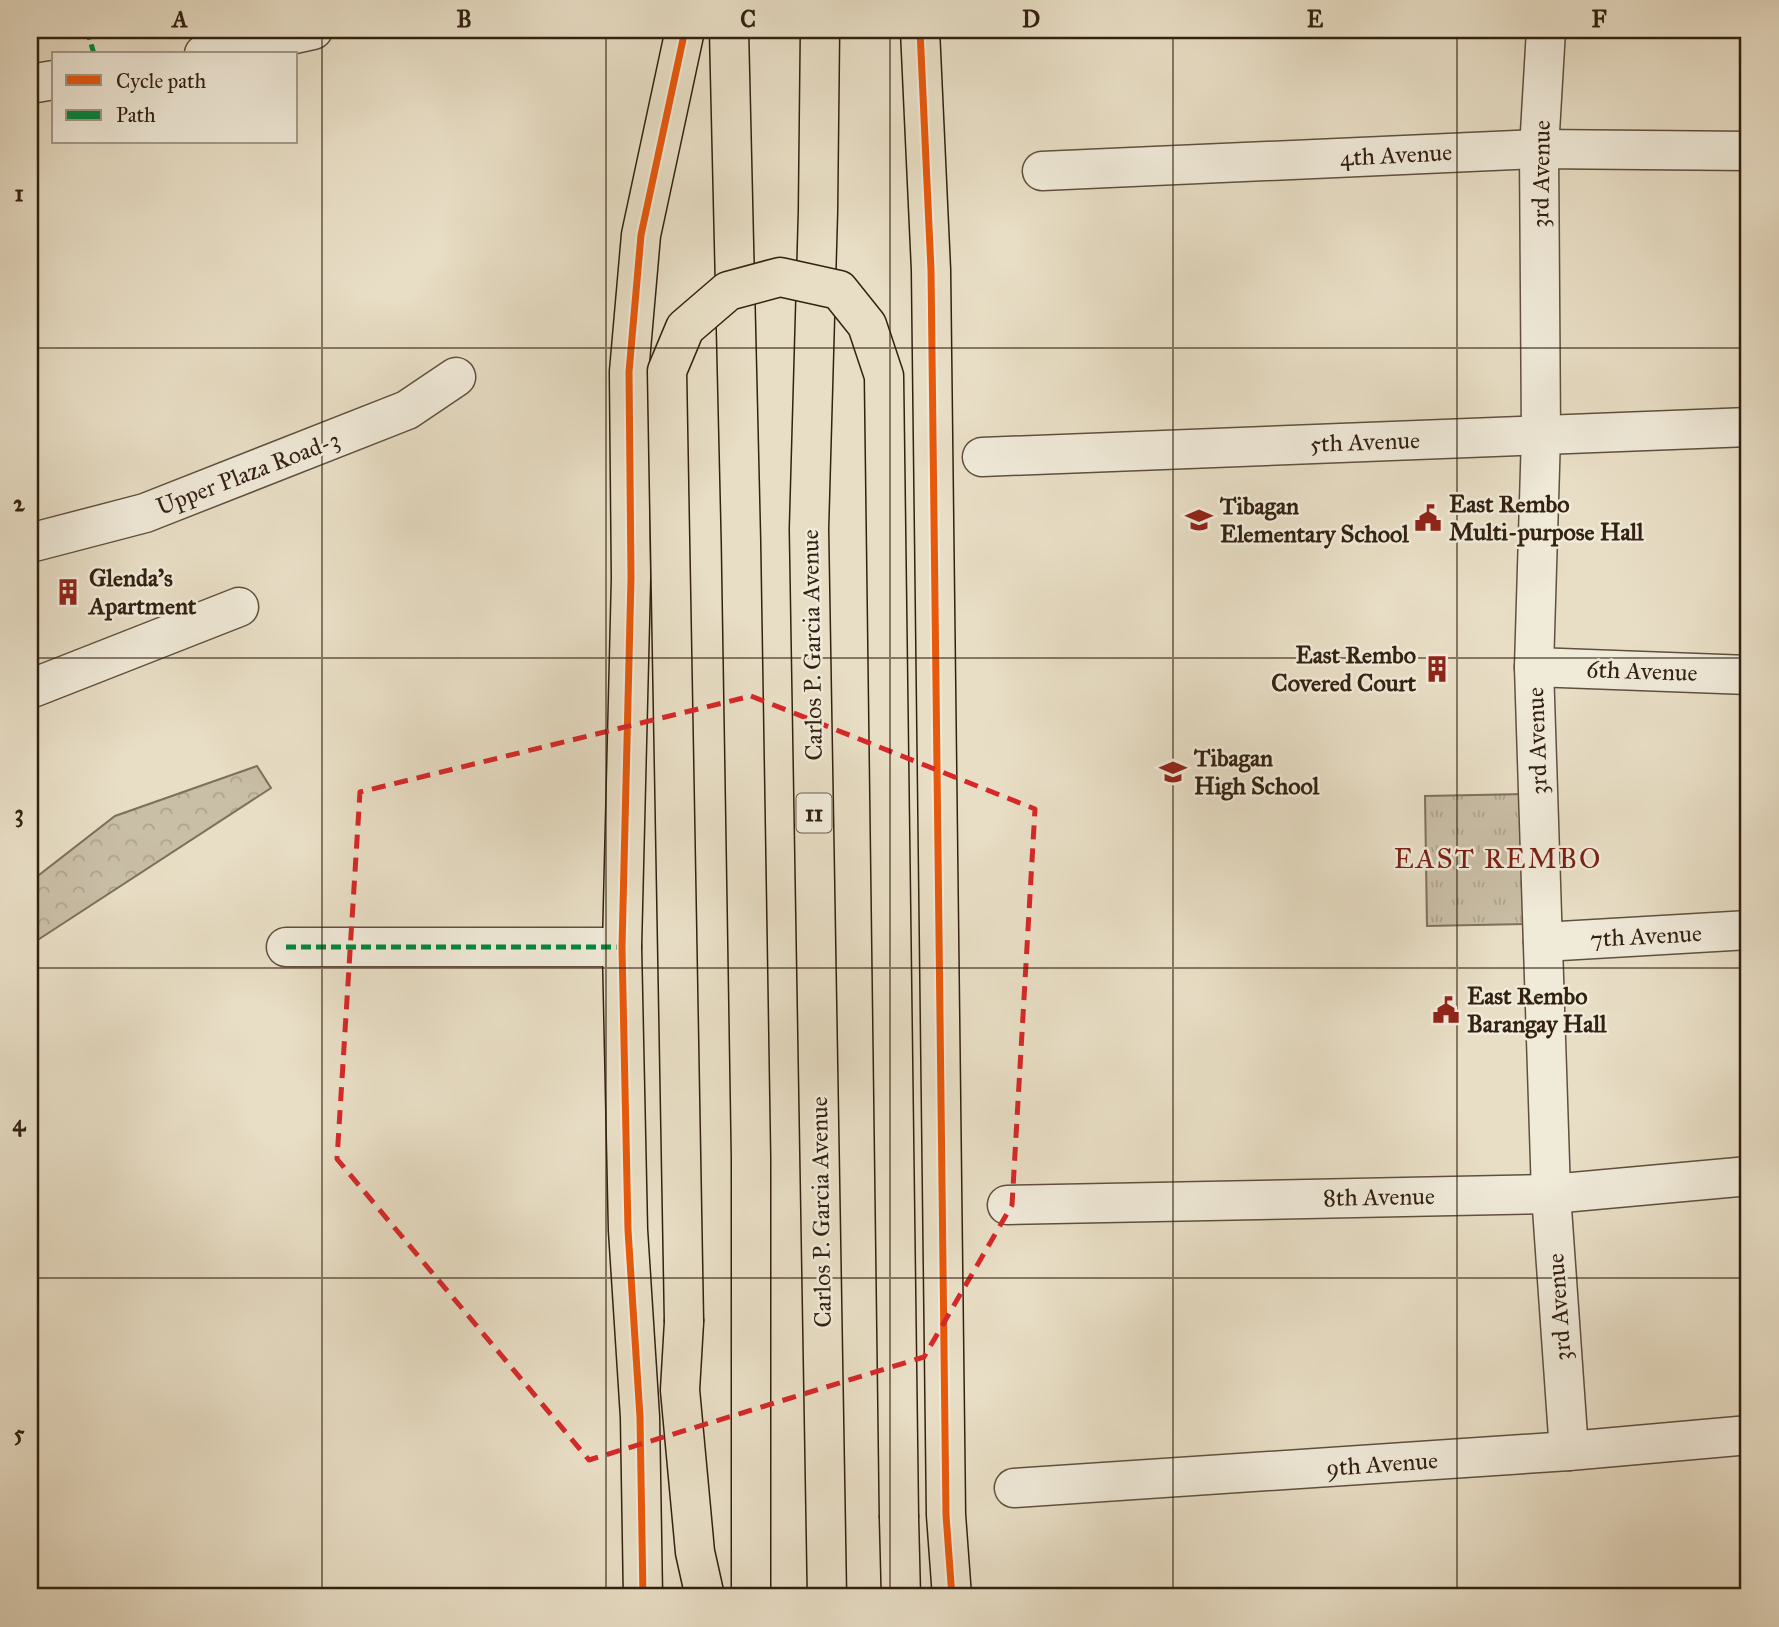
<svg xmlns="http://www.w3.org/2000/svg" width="1779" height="1627" font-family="'IM FELL Great Primer',serif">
	<defs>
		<pattern id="forest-crowns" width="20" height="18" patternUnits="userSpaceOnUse" patternTransform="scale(1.75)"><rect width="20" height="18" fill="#c9bea6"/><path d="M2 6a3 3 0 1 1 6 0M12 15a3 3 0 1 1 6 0" fill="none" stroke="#ada38e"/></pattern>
		<pattern id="park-tufts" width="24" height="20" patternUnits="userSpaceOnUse" patternTransform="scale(1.75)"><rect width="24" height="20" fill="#c9bea6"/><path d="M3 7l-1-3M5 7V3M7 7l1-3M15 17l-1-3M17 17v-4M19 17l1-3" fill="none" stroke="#ada38e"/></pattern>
	</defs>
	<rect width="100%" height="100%" fill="#e8dec5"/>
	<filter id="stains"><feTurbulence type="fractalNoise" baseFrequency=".00286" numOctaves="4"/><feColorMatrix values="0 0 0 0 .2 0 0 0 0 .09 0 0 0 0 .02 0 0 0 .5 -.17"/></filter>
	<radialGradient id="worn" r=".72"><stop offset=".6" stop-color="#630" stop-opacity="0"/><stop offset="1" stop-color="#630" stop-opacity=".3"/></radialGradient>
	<!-- forest -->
	<path fill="url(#forest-crowns)" stroke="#7e705c" stroke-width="2" d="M257,766L271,788L30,945V882L115,816Z"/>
	<!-- park -->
	<path fill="url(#park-tufts)" stroke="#7e705c" stroke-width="2" d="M1529,794L1530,924L1427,926L1425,796Z"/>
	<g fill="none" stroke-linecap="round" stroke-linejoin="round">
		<defs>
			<g id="street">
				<path d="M1546,30L1539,149L1541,435L1534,667L1551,1194L1569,1451"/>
				<path d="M204,54L313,30"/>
				<path d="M30,84L54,80"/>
				<path d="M1042,171L1539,149L1749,151"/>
				<path d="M982,457L1749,427"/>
				<path d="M30,543L145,513L407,410L456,377"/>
				<path d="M1534,667L1749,675"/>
				<path d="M30,689L239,607"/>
				<path d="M1543,942L1749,930"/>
				<path d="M286,947H622"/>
				<path d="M1007,1205L1551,1194L1749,1176"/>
				<path d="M1014,1488L1569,1451L1749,1435"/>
			</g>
			<g id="primary">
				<path d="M729,30L741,542L751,1158V1597"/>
				<path d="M820,30L818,211L809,529L827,1597"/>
				<path d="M920,30L931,270L946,1515L952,1597"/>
				<path d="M684,1322L680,1390L695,1552L705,1597"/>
				<path d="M899,1518L901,1597"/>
				<path d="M643,1597L640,1417L628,1230L622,947L631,578L629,372L641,235L685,30"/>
			</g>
		</defs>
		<!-- street casing -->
		<use href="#street" stroke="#60503e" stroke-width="41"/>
		<!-- primary casing -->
		<use href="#primary" stroke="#332111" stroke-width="41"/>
		<!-- street -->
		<use href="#street" stroke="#f0ead9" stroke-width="38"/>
		<!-- primary -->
		<use href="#primary" stroke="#e8dec5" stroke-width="38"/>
		<defs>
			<path id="primary-bridge" d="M684,1322L667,371L685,328L728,291L780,277L839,290L867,325L884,376L899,1518"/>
		</defs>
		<!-- primary-bridge casing -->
		<use href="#primary-bridge" stroke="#332111" stroke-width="41" stroke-linecap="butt"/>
		<!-- primary-bridge -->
		<use href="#primary-bridge" stroke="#e8dec5" stroke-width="38"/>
		<!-- quiet -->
		<g stroke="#00873e" stroke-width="5" stroke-dasharray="10 5" stroke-linecap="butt">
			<path d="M87,30L94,54"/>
			<path d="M286,947H622"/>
		</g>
		<defs>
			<g id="cycleway">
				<path d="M920,30L931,270L946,1515L952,1597"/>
				<path d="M643,1597L640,1417L628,1230L622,947L631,578L629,372L641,235L685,30"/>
			</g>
		</defs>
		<!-- cycleway casing -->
		<use href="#cycleway" stroke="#f0ead9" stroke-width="11"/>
		<!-- cycleway -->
		<use href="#cycleway" stroke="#e8590c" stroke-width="7"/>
	</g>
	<!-- marked area -->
	<path fill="none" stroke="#d62828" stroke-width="5" stroke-dasharray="14 9" stroke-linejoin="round" d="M751,696L1035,809L1012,1205L924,1357L589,1460L337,1159L360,792Z"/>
	<!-- grid -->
	<path fill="none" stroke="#332111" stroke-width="2" stroke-opacity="0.55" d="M322,30V1597M606,30V1597M890,30V1597M1173,30V1597M1457,30V1597M30,348H1749M30,658H1749M30,968H1749M30,1278H1749"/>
	<!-- icons -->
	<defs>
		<symbol id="civic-bare" viewBox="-9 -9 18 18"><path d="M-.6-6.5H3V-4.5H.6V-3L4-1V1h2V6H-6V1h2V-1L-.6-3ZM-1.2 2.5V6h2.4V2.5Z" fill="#8f2418" stroke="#f0ead9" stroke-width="2.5" paint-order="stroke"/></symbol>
		<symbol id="school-bare" viewBox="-9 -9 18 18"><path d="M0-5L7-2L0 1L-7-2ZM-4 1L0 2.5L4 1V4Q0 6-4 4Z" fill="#8f2418" stroke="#f0ead9" stroke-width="2.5" paint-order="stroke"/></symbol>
		<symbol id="building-bare" viewBox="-9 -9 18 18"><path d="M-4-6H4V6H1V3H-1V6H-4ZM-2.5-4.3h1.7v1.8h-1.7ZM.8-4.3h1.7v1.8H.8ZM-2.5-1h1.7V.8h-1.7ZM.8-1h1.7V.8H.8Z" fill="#8f2418" stroke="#f0ead9" stroke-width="2.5" paint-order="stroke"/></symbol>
	</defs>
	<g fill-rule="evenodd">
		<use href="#civic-bare" x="1409" y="499" width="38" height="38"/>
		<use href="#school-bare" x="1180" y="501" width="38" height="38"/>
		<use href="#building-bare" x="49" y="573" width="38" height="38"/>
		<use href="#building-bare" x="1418" y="650" width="38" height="38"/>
		<use href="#school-bare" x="1154" y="753" width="38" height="38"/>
		<use href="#civic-bare" x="1427" y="991" width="38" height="38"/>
	</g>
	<g text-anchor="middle" stroke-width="5" stroke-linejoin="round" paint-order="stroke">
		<!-- shield labels -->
		<rect fill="#f0ead9" stroke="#6c5d4d" stroke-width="2" x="796.5" y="793.5" width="35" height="39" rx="5"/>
		<g font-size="23" font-weight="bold" fill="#332111">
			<text x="814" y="821">11</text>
		</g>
		<!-- street labels -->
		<g font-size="24" fill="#332111" stroke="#f0ead9">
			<text transform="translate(1396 155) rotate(-3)" y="8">4th Avenue</text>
			<text transform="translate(1541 174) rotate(-89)" y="8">3rd Avenue</text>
			<text transform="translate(1365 442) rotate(-2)" y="8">5th Avenue</text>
			<text transform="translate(248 473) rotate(-21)" y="8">Upper Plaza Road-3</text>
			<text transform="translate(812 645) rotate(-91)" y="8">Carlos P. Garcia Avenue</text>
			<text transform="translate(1642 671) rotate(2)" y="8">6th Avenue</text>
			<text transform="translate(1537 741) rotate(-92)" y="8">3rd Avenue</text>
			<text transform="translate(1646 936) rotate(-3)" y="8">7th Avenue</text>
			<text transform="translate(1379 1197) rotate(-1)" y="8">8th Avenue</text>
			<text transform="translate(821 1212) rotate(-91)" y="8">Carlos P. Garcia Avenue</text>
			<text transform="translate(1559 1307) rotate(-94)" y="8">3rd Avenue</text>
			<text transform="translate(1382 1464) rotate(-4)" y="8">9th Avenue</text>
		</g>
		<!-- poi labels -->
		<g font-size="24" font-weight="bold" fill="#332111" stroke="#f0ead9" text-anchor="start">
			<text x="1449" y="512">East Rembo<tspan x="1449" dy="28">Multi-purpose Hall</tspan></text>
			<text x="1220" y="514">Tibagan<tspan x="1220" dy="28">Elementary School</tspan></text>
			<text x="89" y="586">Glenda's<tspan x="89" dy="28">Apartment</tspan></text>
			<text x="1416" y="663" text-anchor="end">East Rembo<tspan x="1416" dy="28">Covered Court</tspan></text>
			<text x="1194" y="766">Tibagan<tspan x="1194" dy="28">High School</tspan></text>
			<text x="1467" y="1004">East Rembo<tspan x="1467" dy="28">Barangay Hall</tspan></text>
		</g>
		<!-- quarter labels -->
		<g font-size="28" letter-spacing="2" fill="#7a1f14" stroke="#f0ead9">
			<text x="1498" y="868">EAST REMBO</text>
		</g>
	</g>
	<!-- margin -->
	<rect width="1779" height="1627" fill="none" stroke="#e8dec5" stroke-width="77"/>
	<!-- legend -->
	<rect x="52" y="52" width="245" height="91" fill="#f0ead9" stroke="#a49a89" stroke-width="2"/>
	<rect x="66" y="75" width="35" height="10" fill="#e8590c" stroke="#a49a89" stroke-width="2"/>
	<text x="116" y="88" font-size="21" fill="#332111">Cycle path</text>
	<rect x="66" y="110" width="35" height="10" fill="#00873e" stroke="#a49a89" stroke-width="2"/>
	<text x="116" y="122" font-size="21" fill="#332111">Path</text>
	<rect x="38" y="38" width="1702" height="1550" fill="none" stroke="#332111" stroke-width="2.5"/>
	<g font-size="23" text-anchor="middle" font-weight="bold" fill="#332111">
		<text x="180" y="27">A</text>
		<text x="464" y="27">B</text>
		<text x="748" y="27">C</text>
		<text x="1031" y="27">D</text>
		<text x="1315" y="27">E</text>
		<text x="1599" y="27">F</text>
		<text x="19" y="201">1</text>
		<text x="19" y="511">2</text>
		<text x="19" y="821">3</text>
		<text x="19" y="1131">4</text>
		<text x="19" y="1441">5</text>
	</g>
	<rect width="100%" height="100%" filter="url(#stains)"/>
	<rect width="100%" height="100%" fill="url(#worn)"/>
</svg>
